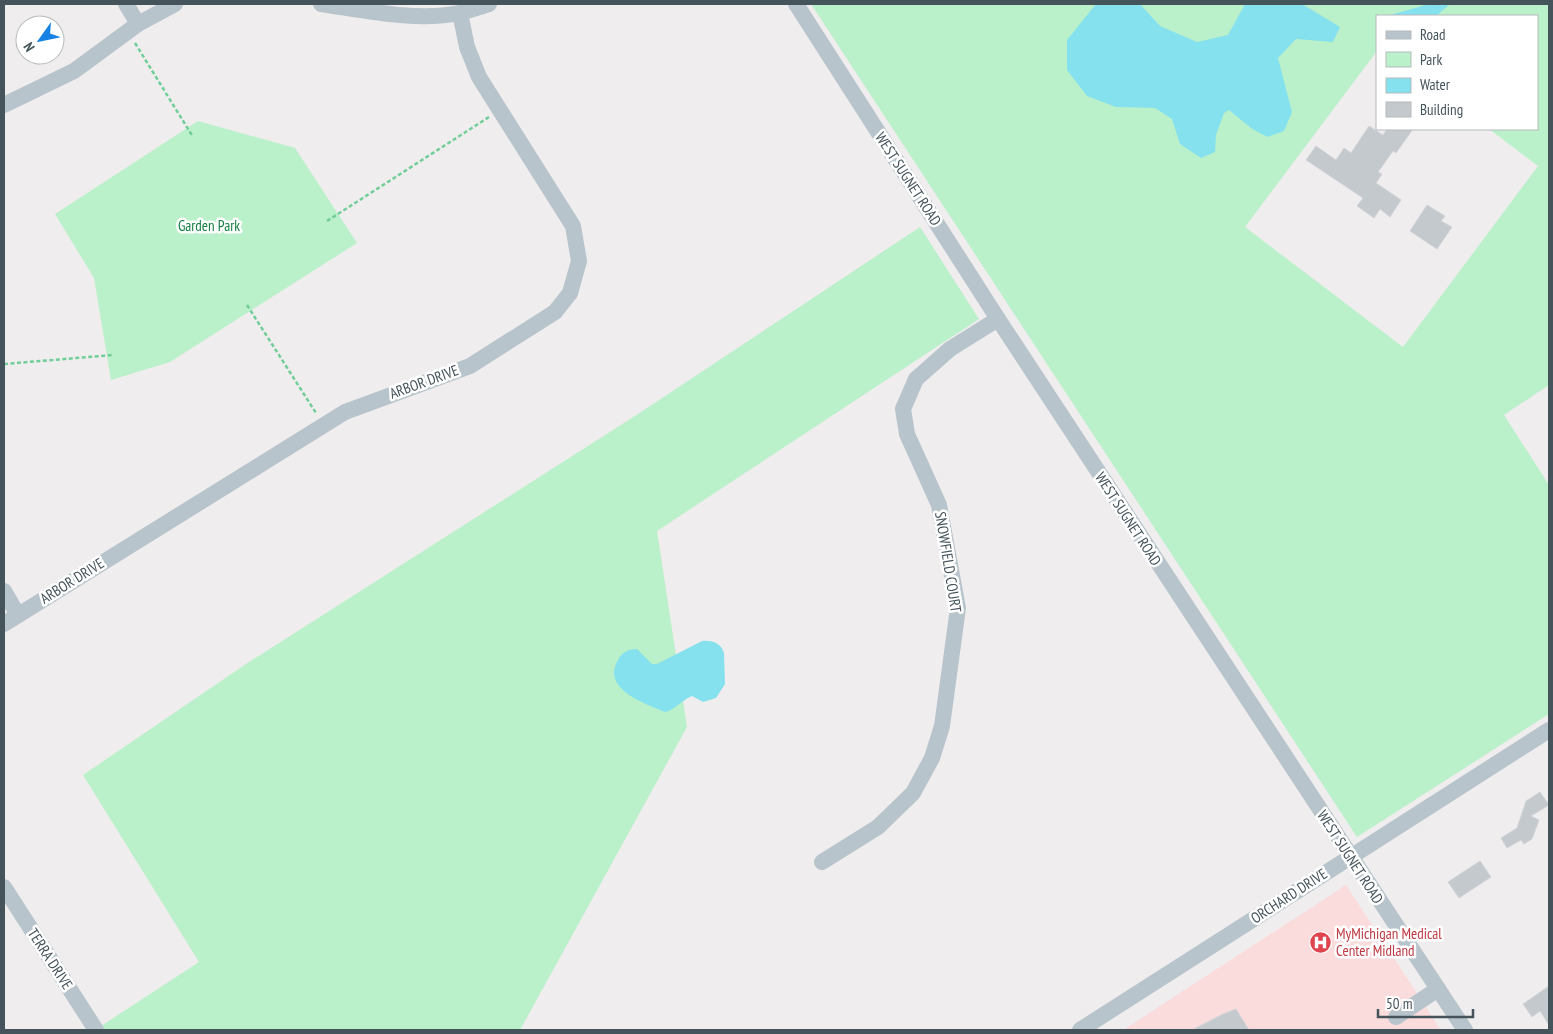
<svg xmlns="http://www.w3.org/2000/svg" width="1553" height="1034" font-family="'PT Sans Narrow',sans-serif">
	<rect width="100%" height="100%" fill="#f0edee"/>
	<!-- medical -->
	<path fill="#fbdcdc" d="M1346,885L1441,1030H1123Z"/>
	<!-- green -->
	<g fill="#baf0ca" fill-rule="evenodd">
		<path d="M811,4H1549V385L1504,415L1549,485V714L1357,837ZM1377,16H1537V129H1489L1538,166L1403,347L1245,227L1377,51Z"/>
		<path d="M198,121L295,148L357,243L170,362L111,380L94,278L55,214Z"/>
		<path d="M920,227L979,319L657,531L687,727L520,1030H95L199,962L83,775L246,664L638,414Z"/>
	</g>
	<!-- water -->
	<g fill="#86e1ee">
		<path d="M1096,4H1140L1160,26L1197,42L1228,35L1245,4H1302L1340,27L1333,42L1296,39L1278,58L1292,112L1284,131L1267,137L1251,128L1229,110L1224,113L1216,135L1215,152L1201,158L1180,144L1172,119L1155,108L1116,107L1087,96L1067,70V40Z"/>
		<path d="M1429,4H1450L1436,16H1387Z"/>
		<path d="M702,641C712,640 721,643 724,653L725,684L716,698L703,702L692,696C682,700 675,710 665,712C644,703 601,689 618,660C622,652 629,649 637,649L652,664H657Z"/>
	</g>
	<!-- building -->
	<g fill="#c4c9cd" stroke="#d1d4d9">
		<path d="M1369,126L1383,135L1387,129H1413L1396,153L1393,151L1378,172L1382,174L1376,183L1401,200L1390,217L1380,209L1374,218L1357,206L1363,198L1306,160L1316,146L1336,160L1344,148L1351,153Z"/>
		<path d="M1427,205L1445,216L1441,221L1452,227L1437,249L1410,231Z"/>
		<path d="M1540,792L1549,805L1531,816L1539,820L1532,839L1524,844L1521,840L1507,848L1501,838L1517,828L1526,801Z"/>
		<path d="M1480,861L1491,877L1459,898L1448,882Z"/>
		<path d="M1549,986V1025L1540,1011L1532,1017L1523,1004Z"/>
		<path d="M1236,1009L1249,1030H1192L1223,1014Z"/>
	</g>
	<g fill="none" stroke-linecap="round" stroke-linejoin="round">
		<!-- path -->
		<g stroke="#71ce98" stroke-width="2.5" stroke-dasharray="4 2.5" stroke-linecap="butt">
			<path d="M135,43L193,137"/>
			<path d="M327,221L489,117"/>
			<path d="M247,305L316,413"/>
			<path d="M4,364L113,355"/>
		</g>
		<!-- minor -->
		<g stroke="#b8c4cb" stroke-width="16">
			<path d="M126,4L138,24"/>
			<path d="M321,4C363,10 417,22 459,13C469,11 479,7 489,4"/>
			<path d="M796,4L998,319L1465,1030"/>
			<path d="M4,105L74,71L138,24L175,4"/>
			<path d="M4,591L18,615"/>
			<path d="M4,624L345,412L470,366L555,312L570,293L579,261L573,226L479,77L467,47L460,13"/>
			<path d="M822,862L878,827L913,793L932,758L942,726L958,608L939,505L907,434L903,409L916,379L950,349L998,319"/>
			<path d="M4,887L96,1030"/>
			<path d="M1396,1017L1438,989"/>
			<path d="M1080,1030L1549,730"/>
		</g>
	</g>
	<!-- icons -->
	<defs>
		<symbol id="hospital-disc" viewBox="-11 -11 22 22"><circle r="9.5" fill="#e0444e" stroke="#fff"/><path d="M-5-5h3v3.5h4V-5h3V5h-3V1.5h-4V5h-3Z" fill="#fff"/></symbol>
	</defs>
	<g fill-rule="evenodd">
		<use href="#hospital-disc" x="1308" y="930" width="25" height="25"/>
	</g>
	<g text-anchor="middle" stroke-width="5" stroke-linejoin="round" paint-order="stroke">
		<!-- street labels -->
		<g font-size="15" fill="#45535b" stroke="#fff">
			<text transform="translate(908 179) rotate(57)" y="5">WEST SUGNET ROAD</text>
			<text transform="translate(424 382) rotate(-20)" y="5">ARBOR DRIVE</text>
			<text transform="translate(1128 519) rotate(57)" y="5">WEST SUGNET ROAD</text>
			<text transform="translate(948 562) rotate(81)" y="5">SNOWFIELD COURT</text>
			<text transform="translate(72 581) rotate(-32)" y="5">ARBOR DRIVE</text>
			<text transform="translate(1350 857) rotate(57)" y="5">WEST SUGNET ROAD</text>
			<text transform="translate(1289 896) rotate(-33)" y="5">ORCHARD DRIVE</text>
			<text transform="translate(50 959) rotate(57)" y="5">TERRA DRIVE</text>
		</g>
		<!-- park labels -->
		<g font-size="15" fill="#147e40" stroke="#fff">
			<text x="209" y="231">Garden Park</text>
		</g>
		<!-- health labels -->
		<g font-size="15" fill="#be3a42" stroke="#fff" text-anchor="start">
			<text x="1336" y="939">MyMichigan Medical<tspan x="1336" dy="17">Center Midland</tspan></text>
		</g>
	</g>
	<!-- border -->
	<rect width="1553" height="1034" fill="none" stroke="#45535b" stroke-width="10"/>
	<!-- legend -->
	<rect x="1376" y="15" width="162" height="115" fill="#ffffff" stroke="#b5babd"/>
	<rect x="1386" y="31" width="25" height="8" fill="#b8c4cb" stroke="#b5babd"/>
	<text x="1420" y="40" font-size="15" fill="#45535b">Road</text>
	<rect x="1386" y="52" width="25" height="15" fill="#baf0ca" stroke="#b5babd"/>
	<text x="1420" y="65" font-size="15" fill="#45535b">Park</text>
	<rect x="1386" y="78" width="25" height="15" fill="#86e1ee" stroke="#b5babd"/>
	<text x="1420" y="90" font-size="15" fill="#45535b">Water</text>
	<rect x="1386" y="102" width="25" height="15" fill="#c4c9cd" stroke="#b5babd"/>
	<text x="1420" y="115" font-size="15" fill="#45535b">Building</text>
	<!-- north arrow -->
	<g transform="translate(40 40) rotate(237)"><circle r="24" fill="#ffffff" stroke="#b5babd"/>
	<path d="M0-4L9 19L0 12L-9 19Z" fill="#1581e3"/>
	<text y="-8" font-size="14" font-weight="bold" text-anchor="middle" fill="#45535b">N</text>
	</g>
	<!-- scale -->
	<path d="M1378 1009v8h95v-8" fill="none" stroke="#45535b" stroke-width="2.5"/>
	<text x="1386" y="1009" font-size="15" fill="#45535b" stroke="#ffffff" stroke-width="4" paint-order="stroke">50 m</text>
</svg>
